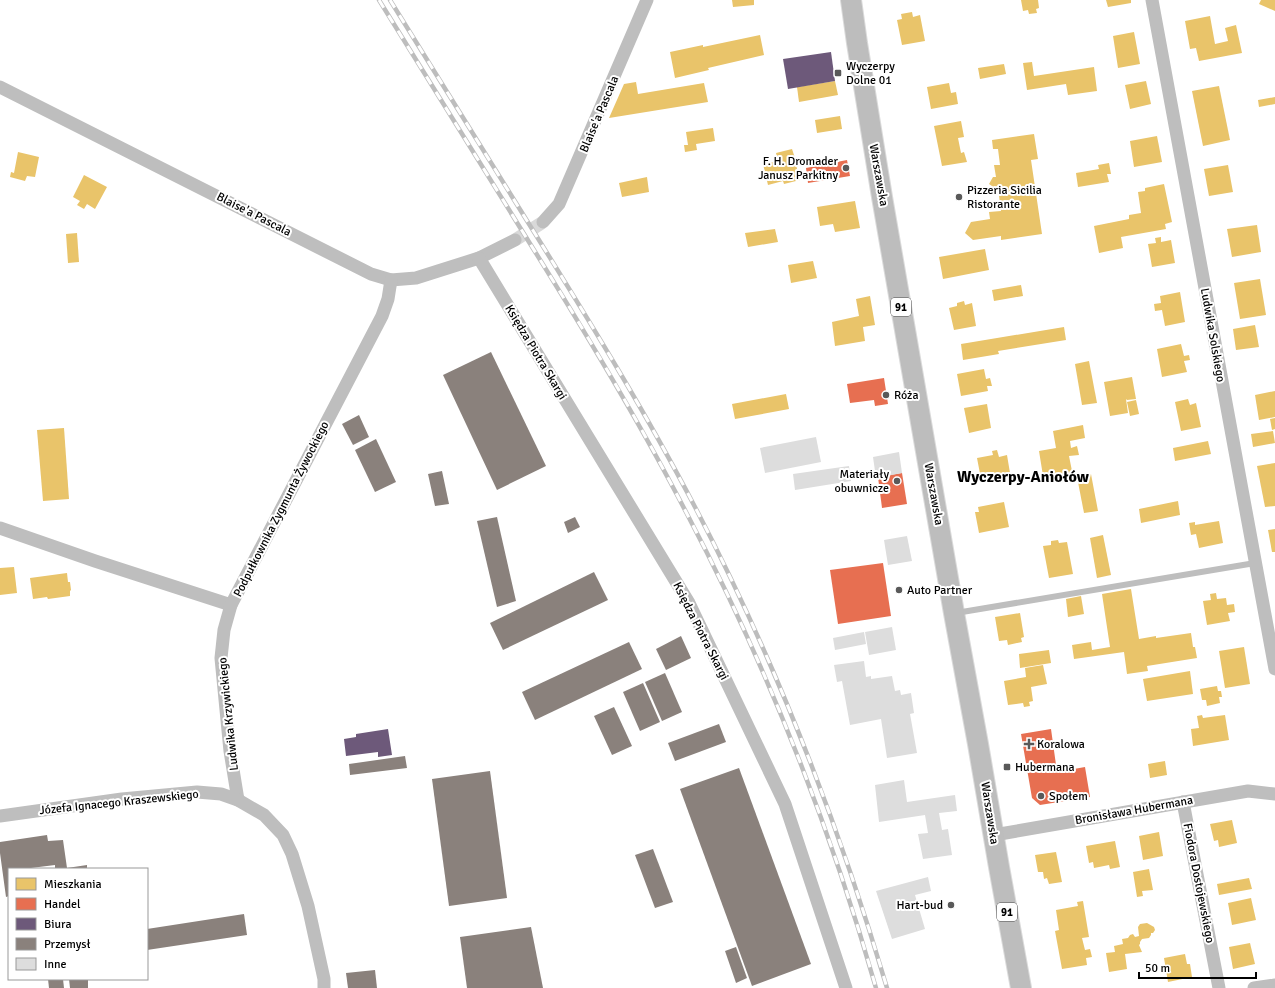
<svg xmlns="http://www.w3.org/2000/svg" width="1275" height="988" font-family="Signika,sans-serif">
	<rect width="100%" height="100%" fill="#fff"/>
	<!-- homes -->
	<g fill="#e9c46a">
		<path d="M732,0H754V5L733,7Z"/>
		<path d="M1021,0H1038L1039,8L1036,9L1037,13L1029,14L1028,10L1023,11Z"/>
		<path d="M1106,0H1131V3L1108,7Z"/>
		<path d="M1261,0H1275V11L1259,4Z"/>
		<path d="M912,12L913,17L920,15L925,41L902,45L897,20L902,19L901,14Z"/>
		<path d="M1210,16L1215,44L1228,41L1225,28L1236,25L1242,53L1199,61L1196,48L1190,49L1185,21Z"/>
		<path d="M1134,32L1140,64L1118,68L1113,36Z"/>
		<path d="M760,35L764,55L708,68L709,70L675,78L670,52L703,45V47Z"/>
		<path d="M1032,62L1034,76L1094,67L1097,91L1068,95L1066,84L1027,90L1023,63Z"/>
		<path d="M1004,64L1006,74L980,79L978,68Z"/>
		<path d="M835,81L838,95L799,102L797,87Z"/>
		<path d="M1146,81L1151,104L1130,109L1125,85Z"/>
		<path d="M636,82L638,94L704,83L708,102L609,118L624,84Z"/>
		<path d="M949,83L951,93L956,92L958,104L931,109L927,87Z"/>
		<path d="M1219,86L1230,140L1203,146L1192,91Z"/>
		<path d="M1275,97V104L1259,107L1258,100Z"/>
		<path d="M840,116L842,129L817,133L815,120Z"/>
		<path d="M961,121L964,137L958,138L961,153L964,152L967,162L942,166L934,126Z"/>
		<path d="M713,128L715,141L696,144L697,150L685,152L684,145H688L686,132Z"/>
		<path d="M1034,134L1038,159L1031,160L1042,234L1001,240V236L973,240L965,233L971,222L990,219L989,212L1001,211L998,188H995L989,184L993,177H996L994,165H1000L998,149H993L992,140Z"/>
		<path d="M1157,136L1162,162L1134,167L1130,141Z"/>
		<path d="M792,149L795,158L792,159L793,166L796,165L800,180L784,184L783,181L768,185L763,164L778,161L776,153Z"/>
		<path d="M18,152L39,157L35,177L27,176L25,181L10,177L11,172L14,173Z"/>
		<path d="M1109,163L1111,174H1107L1109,182L1078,187L1076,173L1099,169L1098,165Z"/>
		<path d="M1228,165L1233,192L1209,196L1204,169Z"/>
		<path d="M84,175L107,187L95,209L87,204L84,209L77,205L80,201L73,197Z"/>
		<path d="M647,177L649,192L622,197L619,183Z"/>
		<path d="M1164,184L1172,222L1165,224L1166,229L1121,237L1123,248L1099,253L1094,226L1129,219V215L1141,213L1138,192L1145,191V188Z"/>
		<path d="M855,201L860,228L835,232L833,224L820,226L817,207Z"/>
		<path d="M1257,225L1261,252L1232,257L1227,229Z"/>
		<path d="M775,229L778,242L748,247L745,233Z"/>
		<path d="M77,233L79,262L68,263L66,234Z"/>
		<path d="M1161,237V242L1171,240L1175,263L1152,267L1148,244L1156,243L1155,238Z"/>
		<path d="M985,249L989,270L943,279L939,257Z"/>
		<path d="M813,261L817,278L791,283L788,265Z"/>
		<path d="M1260,279L1266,315L1240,319L1234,283Z"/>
		<path d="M1021,285L1023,296L994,301L992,290Z"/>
		<path d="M1180,292L1185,322L1165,326L1162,310L1155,311L1154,304L1161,303L1160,296Z"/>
		<path d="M870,296L875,325L863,327L865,341L835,346L832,322L859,316L856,299Z"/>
		<path d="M964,301L965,305L972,303L976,326L954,330L949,308L957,306V303Z"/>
		<path d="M1255,325L1259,347L1236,350L1233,329Z"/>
		<path d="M1064,327L1066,340L998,351L999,354L963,360L961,344Z"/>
		<path d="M1181,344L1184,356L1189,355L1190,360L1184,361L1187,372L1162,377L1157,349Z"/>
		<path d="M1089,361L1097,403L1082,405L1075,364Z"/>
		<path d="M984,369L986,379L990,378L992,386H987L988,391L961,396L957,374Z"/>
		<path d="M1132,377L1136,399L1127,400L1126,399L1128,413L1110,416L1104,382Z"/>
		<path d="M1275,391V417L1259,420L1255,395Z"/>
		<path d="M786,394L789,409L735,419L732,404Z"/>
		<path d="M1188,399L1190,405L1196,403L1201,427L1181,431L1175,402Z"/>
		<path d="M1136,400L1139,414L1130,416L1127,402Z"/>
		<path d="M987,404L991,428L969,433L964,408Z"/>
		<path d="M1275,418V429L1272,430L1270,419Z"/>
		<path d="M1083,425L1085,438L1070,441L1071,448L1077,446L1079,455L1069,456L1073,476L1044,482L1039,451L1056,448L1053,431Z"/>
		<path d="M64,428L69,499L43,501L37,430Z"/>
		<path d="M1273,431L1275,443L1253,447L1251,434Z"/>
		<path d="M1208,441L1211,454L1175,461L1173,448Z"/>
		<path d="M997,450L999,457L1007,455L1010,473L981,479L977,458L993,455L992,451Z"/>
		<path d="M1275,463V506L1265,507L1257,466Z"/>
		<path d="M1091,474L1098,511L1084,513L1077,477Z"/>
		<path d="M1178,501L1180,515L1141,523L1139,509Z"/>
		<path d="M1004,502L1009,527L979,533L975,512H979L978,507Z"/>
		<path d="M1219,521L1223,543L1199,548L1196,534L1191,535L1189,523L1195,522V525Z"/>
		<path d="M1275,529V552H1272L1268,530Z"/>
		<path d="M1103,535L1111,575L1097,578L1090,538Z"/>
		<path d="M1058,540L1059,543L1067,542L1073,574L1049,578L1043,546L1051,545V541Z"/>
		<path d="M14,567L17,593L0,595V568Z"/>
		<path d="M67,573L68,582H70L71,590L70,591V596L48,599L47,597L33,599L30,578Z"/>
		<path d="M1131,589L1139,639L1156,636V638L1191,633L1193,647H1195L1197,658L1147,666L1148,671L1127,674L1124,652L1074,659L1072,645L1091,642L1092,650L1110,647L1102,594Z"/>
		<path d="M1216,593L1217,599L1226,598L1227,605L1234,604L1235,612L1228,613L1230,621L1207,625L1203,601L1211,600L1210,594Z"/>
		<path d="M1081,596L1084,614L1068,617L1066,599Z"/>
		<path d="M1020,613L1024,637L1021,638L1022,642L1008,645L1007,640L999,641L995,617Z"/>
		<path d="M1244,647L1250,684L1225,688L1219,651Z"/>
		<path d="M1049,650L1051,663L1020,668L1019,654Z"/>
		<path d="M1043,665L1047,684L1031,687L1033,701L1029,702L1030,706L1024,707L1023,703L1008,705L1004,681L1026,677L1025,668Z"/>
		<path d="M1190,671L1193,694L1147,701L1143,679Z"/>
		<path d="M1217,686L1218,691H1221L1222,697H1219L1220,703L1207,706L1206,700H1202L1200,689Z"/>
		<path d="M1202,715L1203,718L1225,715L1229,740L1193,746L1191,729L1199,728L1197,716Z"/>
		<path d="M1165,761L1167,775L1150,778L1148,764Z"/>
		<path d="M1232,820L1237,843L1219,847L1218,840L1214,841L1210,824Z"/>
		<path d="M1159,832L1163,856L1143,860L1139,836Z"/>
		<path d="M1115,841L1120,867L1110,869L1109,865L1094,868L1093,862L1089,863L1086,846Z"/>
		<path d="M1056,852L1062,882L1049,884L1047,878L1044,879L1043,872H1038L1035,855Z"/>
		<path d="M1149,869L1153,890L1142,891L1143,896L1137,897L1133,872Z"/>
		<path d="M1249,878L1252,889L1219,895L1217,884Z"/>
		<path d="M1251,898L1256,920L1232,925L1228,903Z"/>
		<path d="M1083,901L1089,937L1082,938L1085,950L1090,949L1092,957L1086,958L1087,965L1062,969L1055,931L1059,930L1056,910L1078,906L1077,902Z"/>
		<path d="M1147,923L1154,927L1155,930L1153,933H1151V935L1149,938L1142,939L1140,942V944L1139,945L1142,952L1125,954L1127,969L1109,972L1106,953L1115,952L1114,946L1123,944L1122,939L1128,938L1130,935L1133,934L1135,937L1139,936L1138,927L1140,924Z"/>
		<path d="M1250,943L1255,964L1233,969L1229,947Z"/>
		<path d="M1185,954L1187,964H1190L1192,977L1168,982L1164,958Z"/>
	</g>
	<!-- shops -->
	<g fill="#e76f51">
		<path d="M847,160L850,176L808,183L806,168Z"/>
		<path d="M884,378L888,404L875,406L874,400L850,403L847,384Z"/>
		<path d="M902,473L907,504L882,508L878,477Z"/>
		<path d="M883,563L891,616L838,624L830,570Z"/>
		<path d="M1051,729L1057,772L1085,767L1090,797L1040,805L1032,798L1021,734Z"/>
	</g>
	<!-- offices -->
	<g fill="#6d597a">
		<path d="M831,52L835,81L788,89L783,59Z"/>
		<path d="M388,729L392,755L378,757V752L346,756L344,739L356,737V734Z"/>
	</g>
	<!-- industry -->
	<g fill="#8a817c">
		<path d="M491,352L546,466L497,490L443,375Z"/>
		<path d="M359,415L369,437L353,445L342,424Z"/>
		<path d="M376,439L396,482L375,492L355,450Z"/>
		<path d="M442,471L449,504L435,506L428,474Z"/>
		<path d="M497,517L516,601L497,607L477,521Z"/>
		<path d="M575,517L580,527L568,533L564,522Z"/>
		<path d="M594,572L608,600L503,650L490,623Z"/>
		<path d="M681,636L691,658L666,670L656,649Z"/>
		<path d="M629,642L642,669L535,720L522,692Z"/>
		<path d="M665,673L682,712L662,721L645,682Z"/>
		<path d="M643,683L660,722L640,731L623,692Z"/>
		<path d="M614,707L632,746L612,755L594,716Z"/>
		<path d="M719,724L726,742L675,761L668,743Z"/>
		<path d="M405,756L407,768L350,775L349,764Z"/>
		<path d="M739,768L811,964L752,986L680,789Z"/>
		<path d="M490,771L507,898L449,906L432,779Z"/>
		<path d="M47,835L48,841L63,840L67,868L87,865V869H55V865L23,869H9V896L6,897L0,853V842Z"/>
		<path d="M653,849L673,902L655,908L635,855Z"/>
		<path d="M244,914L247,935L147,950V929Z"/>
		<path d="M531,927L543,988H467L460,937Z"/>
		<path d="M736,947L747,978L736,983L725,951Z"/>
		<path d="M375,970L377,988H348L346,973Z"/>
		<path d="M48,979H63L64,988H49Z"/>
		<path d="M69,979H88V988H70Z"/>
	</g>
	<!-- building -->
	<g fill="#ddd">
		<path d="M816,437L821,462L765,473L760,448Z"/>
		<path d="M899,452L902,473L876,478L873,457Z"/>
		<path d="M849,466L851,481L795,490L793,474Z"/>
		<path d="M907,536L912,561L888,565L884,540Z"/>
		<path d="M892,627L896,650L869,655L865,632Z"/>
		<path d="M864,632L866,644L835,650L833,638Z"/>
		<path d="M864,661L866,677L871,676V679L892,676L895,691L900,690L901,695L911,693L914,713L910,714L917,753L887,758L881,719L850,725L842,681L837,682L834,665Z"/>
		<path d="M904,780L907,802L955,795L957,811L939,813L942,830L948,829L952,855L923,859L918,834L928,833L925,815L879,822L875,785Z"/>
		<path d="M928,877L931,891L915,895L925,929L892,939L876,891Z"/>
	</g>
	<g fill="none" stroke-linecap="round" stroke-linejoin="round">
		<!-- minor-tunnel -->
		<path stroke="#d9d9d9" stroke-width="13" stroke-dasharray="13 6" stroke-linecap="butt" d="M515,240L543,222"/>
		<defs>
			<path id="primary" d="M851,0L857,43L882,197L954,613L978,744L999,867L1021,988"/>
		</defs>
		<!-- primary casing -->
		<use href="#primary" stroke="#dbdbdb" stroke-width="22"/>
		<!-- service -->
		<path stroke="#bebebe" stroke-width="6" d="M956,613L1255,563"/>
		<!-- minor -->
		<g stroke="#bebebe" stroke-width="13">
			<path d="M1152,0L1275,669"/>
			<path d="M0,87L371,274L391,280L416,278L479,258L515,240"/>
			<path d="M543,222L559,204L647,0"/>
			<path d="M479,258L689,603L785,804L846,988"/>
			<path d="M0,528L95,561L231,605L382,316L388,299L391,280"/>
			<path d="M231,605L224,630L221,658L230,751L238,800"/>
			<path d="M1183,802L1219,988"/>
			<path d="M0,816L122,799L197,792L221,794L238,800L264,815L283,835L292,854L308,906L324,979V988"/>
			<path d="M994,835L1248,791L1275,794"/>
			<path d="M1254,988L1275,985"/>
		</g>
		<!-- primary -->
		<use href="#primary" stroke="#bdbdbd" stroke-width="20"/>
		<defs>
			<g id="rail">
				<path d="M379,0C429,81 479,161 529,242C584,330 638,419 686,512C766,664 829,823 876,988"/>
				<path d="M390,0C438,77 486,155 534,232C590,322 646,413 695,507C775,660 838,822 887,988"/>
			</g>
		</defs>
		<!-- rail casing -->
		<use href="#rail" stroke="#bdbdbd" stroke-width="4.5"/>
		<!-- rail -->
		<use href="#rail" stroke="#fff" stroke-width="3" stroke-dasharray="9" stroke-linecap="butt"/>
	</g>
	<!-- markers -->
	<g fill="#595959" stroke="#fff" stroke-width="1.5">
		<rect x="834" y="69" width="8" height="8" rx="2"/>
		<circle cx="846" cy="168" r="4"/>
		<circle cx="959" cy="197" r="4"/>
		<circle cx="886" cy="395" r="4"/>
		<circle cx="897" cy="481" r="4"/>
		<circle cx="899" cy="590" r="4"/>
		<path d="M1027 738h4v4h4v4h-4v4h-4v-4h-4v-4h4z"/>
		<rect x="1003" y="763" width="8" height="8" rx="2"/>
		<circle cx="1041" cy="796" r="4"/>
		<circle cx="951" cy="905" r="4"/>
	</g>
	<g text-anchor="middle" stroke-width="4" stroke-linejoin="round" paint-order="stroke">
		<!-- shield labels -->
		<g fill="#fff" stroke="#4c4c4c" stroke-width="1">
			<rect x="891" y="298" width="20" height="18" rx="3"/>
			<rect x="997" y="903" width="20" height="18" rx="3"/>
		</g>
		<g font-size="11" font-weight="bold" fill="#000">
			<text x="901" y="311">91</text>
			<text x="1007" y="916">91</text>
		</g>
		<!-- poi labels -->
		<g font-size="12" fill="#000" stroke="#fff" text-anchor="start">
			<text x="846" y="70">Wyczerpy<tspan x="846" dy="14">Dolne 01</tspan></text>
			<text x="838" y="165" text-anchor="end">F. H. Dromader<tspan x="838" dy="14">Janusz Parkitny</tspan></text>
			<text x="967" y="194">Pizzeria Sicilia<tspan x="967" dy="14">Ristorante</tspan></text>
			<text x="894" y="399">Róża</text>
			<text x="889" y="478" text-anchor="end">Materiały<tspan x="889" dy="14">obuwnicze</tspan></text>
			<text x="907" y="594">Auto Partner</text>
			<text x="1037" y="748">Koralowa</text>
			<text x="1015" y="771">Hubermana</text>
			<text x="1049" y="800">Społem</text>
			<text x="943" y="909" text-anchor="end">Hart-bud</text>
		</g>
		<!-- street labels -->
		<g font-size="12" fill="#000" stroke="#fff">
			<text transform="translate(599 114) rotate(-67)" y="4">Blaise'a Pascala</text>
			<text transform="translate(879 175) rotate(80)" y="4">Warszawska</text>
			<text transform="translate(254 214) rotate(27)" y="4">Blaise'a Pascala</text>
			<text transform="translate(1213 335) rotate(80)" y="4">Ludwika Solskiego</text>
			<text transform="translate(536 352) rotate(59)" y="4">Księdza Piotra Skargi</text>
			<text transform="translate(934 494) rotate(80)" y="4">Warszawska</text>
			<text transform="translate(281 509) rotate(-63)" y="4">Podpułkownika Zygmunta Żywockiego</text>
			<text transform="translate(701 631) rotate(63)" y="4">Księdza Piotra Skargi</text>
			<text transform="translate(228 714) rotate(-96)" y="4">Ludwika Krzywickiego</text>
			<text transform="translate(119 802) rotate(-6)" y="4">Józefa Ignacego Kraszewskiego</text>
			<text transform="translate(1134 810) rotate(-10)" y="4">Bronisława Hubermana</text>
			<text transform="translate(990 813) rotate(81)" y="4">Warszawska</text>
			<text transform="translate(1199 883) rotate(79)" y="4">Fiodora Dostojewskiego</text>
		</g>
		<!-- district labels -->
		<g font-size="16" font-weight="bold" fill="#000" stroke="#fff">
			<text x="1023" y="482">Wyczerpy-Aniołów</text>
		</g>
	</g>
	<!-- legend -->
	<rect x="8" y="868" width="140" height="112" fill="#ffffff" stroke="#999999"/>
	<rect x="16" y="878" width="20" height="12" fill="#e9c46a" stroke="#999999"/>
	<text x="44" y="888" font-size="12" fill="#000000">Mieszkania</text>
	<rect x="16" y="898" width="20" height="12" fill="#e76f51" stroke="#999999"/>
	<text x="44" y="908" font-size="12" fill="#000000">Handel</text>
	<rect x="16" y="918" width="20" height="12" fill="#6d597a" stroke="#999999"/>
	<text x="44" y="928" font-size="12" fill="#000000">Biura</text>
	<rect x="16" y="938" width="20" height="12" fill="#8a817c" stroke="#999999"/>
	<text x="44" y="948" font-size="12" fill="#000000">Przemysł</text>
	<rect x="16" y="958" width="20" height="12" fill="#dddddd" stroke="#999999"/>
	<text x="44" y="968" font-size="12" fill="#000000">Inne</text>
	<!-- scale -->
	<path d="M1139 972v6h117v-6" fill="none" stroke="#000000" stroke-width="2"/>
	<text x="1145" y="972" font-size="12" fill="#000000" stroke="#ffffff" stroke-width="3" paint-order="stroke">50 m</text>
</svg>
